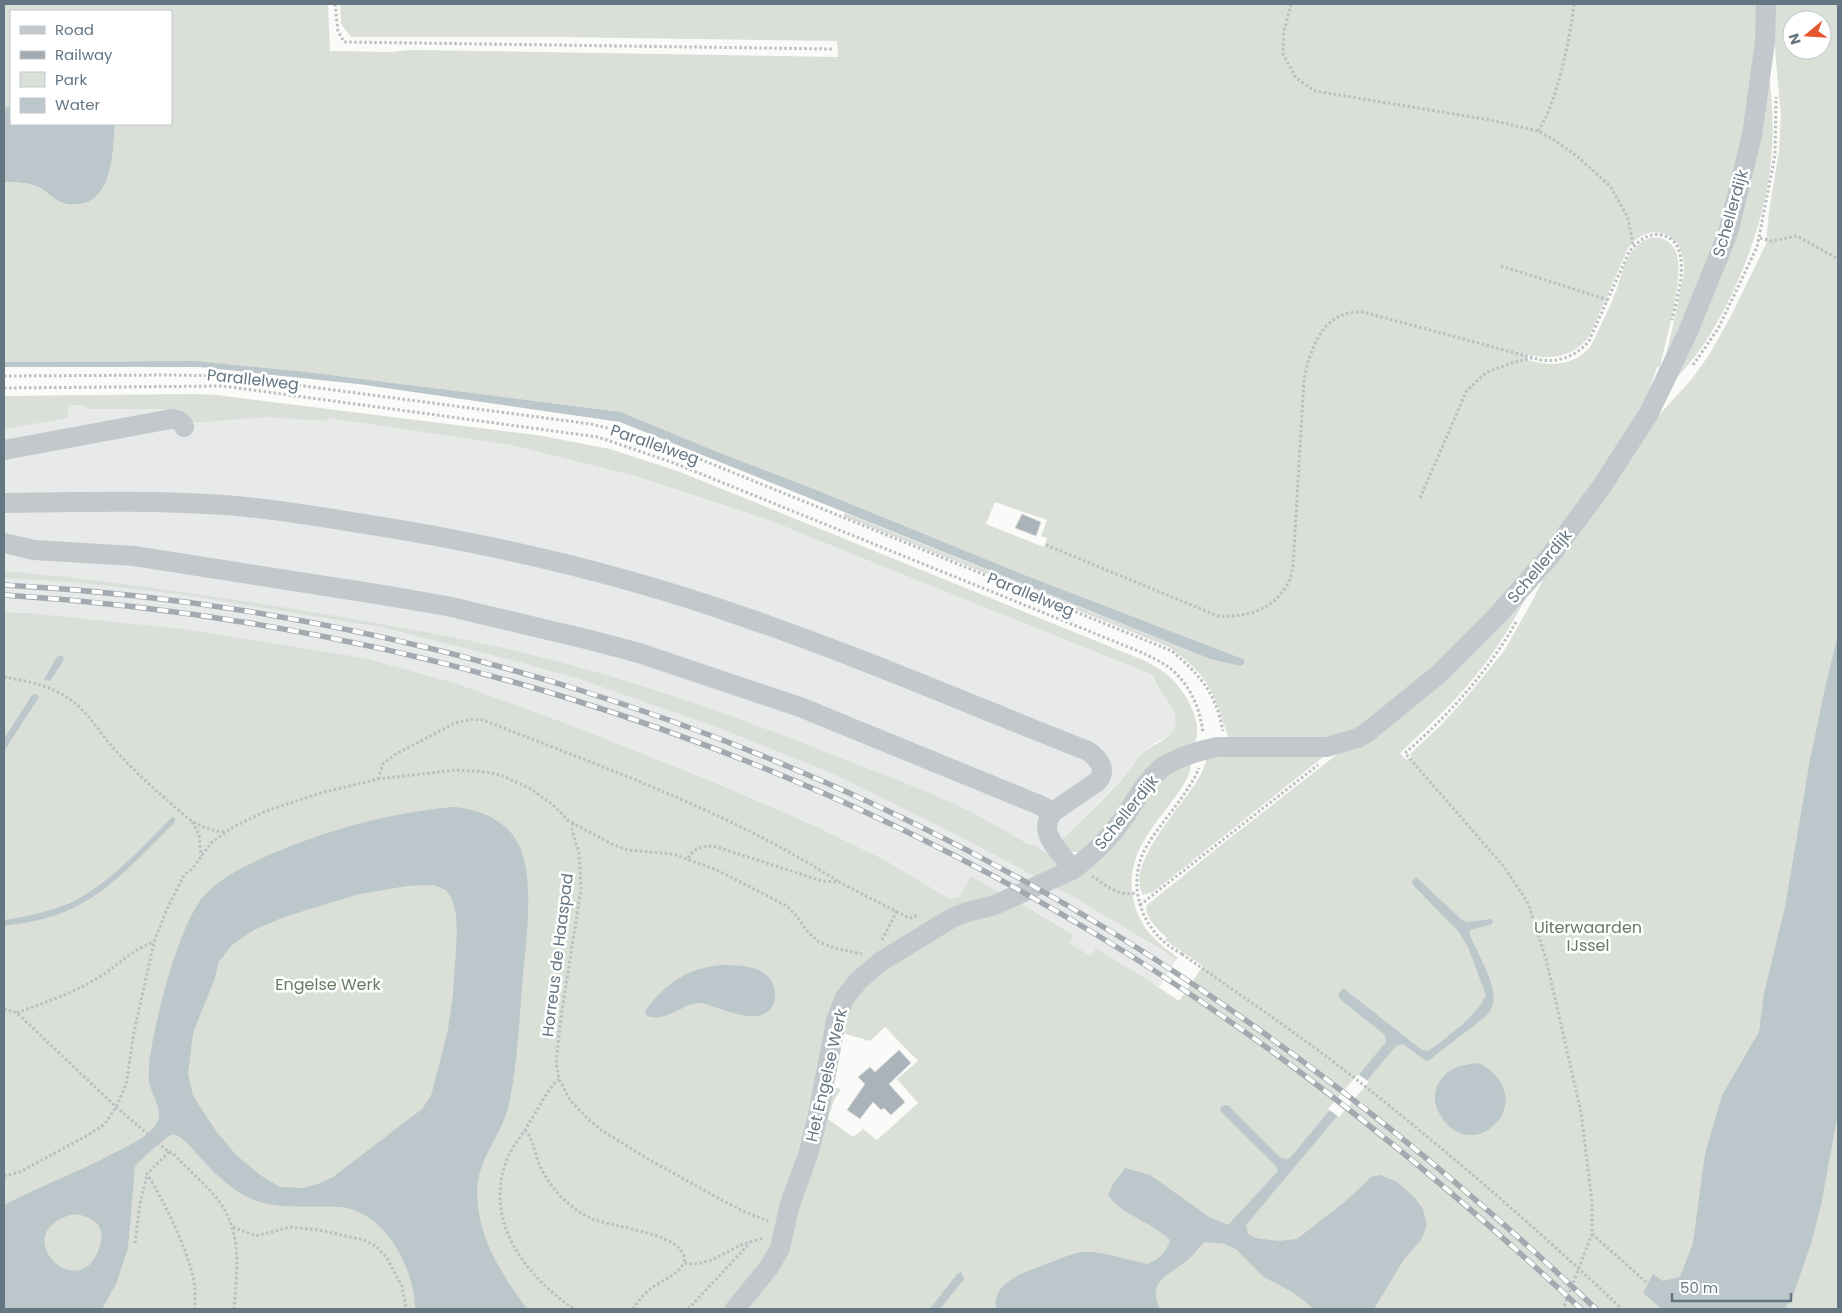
<svg xmlns="http://www.w3.org/2000/svg" width="1842" height="1313" font-family="Poppins,sans-serif">
	<rect width="100%" height="100%" fill="#fafaf8"/>
	<!-- built -->
	<g fill="#e8e9e9">
		<path d="M129,404L328,418L510,445L638,477L763,518L1153,675L1154,681L1171,704L1176,720L1175,728L1173,734L1155,743L1145,751L1113,789L1067,833L1036,877L999,893L950,899L885,860L811,824L704,778L565,723L455,683L365,658L185,629L30,613L4,612V405Z"/>
		<path d="M1042,880L1064,890L1112,919L1176,960L1159,987L1096,948L1091,956L1069,943L1073,934L1017,901Z"/>
	</g>
	<!-- green -->
	<g fill="#dadfd7" fill-rule="evenodd">
		<path d="M4,4H328L330,51L391,52L411,50L838,57L837,41L561,37H351L341,24L340,4H1761L1758,65L1728,213L1663,367C1669,342 1675,318 1680,292C1682,283 1684,274 1684,265C1683,252 1676,236 1661,233C1647,230 1636,238 1628,248L1590,335C1575,357 1553,360 1529,355L1525,359C1545,366 1568,367 1585,352C1592,346 1595,338 1599,329C1605,317 1611,304 1616,291C1620,280 1623,266 1629,256C1639,238 1661,229 1674,248C1688,268 1665,342 1660,367H1657L1639,420L1603,484L1500,604L1378,718L1335,740L1230,742C1214,695 1212,678 1169,647L843,516L845,513L1210,659L1240,666L1243,665L1245,662L1243,659L1022,574L814,489L715,451L621,412L307,372L225,364L180,361L4,362V182C15,182 27,182 38,187C46,190 52,198 60,202C66,205 72,204 79,204C112,201 113,149 115,124H171V11H11V106L4,108ZM995,502L1047,520L1041,536L1047,538L1044,547L986,524Z"/>
		<path d="M1771,4H1838V1309H4V612L30,613L185,629L365,658L455,683L565,723L704,778L811,824L885,860L950,899L960,897L971,876L999,893L1017,901L1074,935L1069,943L1091,956L1096,948L1143,977L1179,1001L1203,966L1165,940L1167,938C1160,932 1142,915 1147,905L1225,842L1349,745L1535,581C1520,608 1506,636 1487,661C1462,695 1431,724 1400,753L1406,760L1411,757L1410,754L1440,726L1464,700L1504,651L1534,598L1546,573L1608,482L1659,415L1691,380L1709,355L1731,316L1766,244L1769,211L1779,151L1781,116ZM1792,20H1822V50H1792ZM885,1027L918,1061L897,1079L918,1103L877,1140L863,1129L853,1137L828,1119L834,1100L841,1089L832,1087L839,1032L870,1041Z"/>
		<path d="M1768,61C1771,90 1774,119 1772,148C1769,213 1739,291 1704,344C1693,360 1680,374 1667,389L1689,341Z"/>
		<path d="M195,394L217,395L537,435L610,449L680,472L1143,660C1153,665 1162,670 1170,677C1186,692 1206,726 1193,747L1082,852C1071,853 1066,850 1057,845C1075,824 1096,808 1114,788C1125,777 1133,763 1144,752C1152,745 1174,737 1175,727C1179,704 1156,692 1153,675L763,518L638,477L510,445L328,418L326,421L266,417L191,423L189,415L180,409H86L84,405H68V418L4,429V396Z"/>
		<path d="M4,571C95,579 185,592 275,606C354,619 433,632 512,650C622,676 728,713 833,755C879,773 927,790 971,812C990,822 1009,833 1027,844L1034,845L1047,854L1051,851L1058,867L1042,880L963,838L832,773L717,727L579,679L512,660L381,627L179,594L73,582L4,578Z"/>
		<path d="M1332,750L1153,892L1143,895C1124,864 1186,802 1200,776C1203,770 1205,764 1207,758Z"/>
		<path d="M1189,763L1191,767L1188,777C1175,801 1154,821 1141,846C1125,876 1130,914 1154,938C1161,946 1170,951 1178,958L1176,960L1157,947L1064,891L1063,892L1053,886L1160,776Z"/>
	</g>
	<!-- water -->
	<g fill="#bbc7cb" fill-rule="evenodd">
		<path d="M11,106V124H115C113,149 113,201 79,204C72,204 66,205 60,202C52,198 46,190 38,187C27,182 15,182 4,182V108Z"/>
		<path d="M195,361L307,372L621,412L715,451L814,489L1022,574L1243,659L1245,662L1243,665L1240,666L1210,659L620,422L358,384L199,367H4V362Z"/>
		<path d="M1838,635V1112L1821,1205L1811,1244L1793,1295L1785,1309H1662L1643,1293L1653,1274L1663,1281L1680,1277L1693,1243L1705,1154L1722,1095L1759,1032L1764,993L1785,907L1810,760L1825,688Z"/>
		<path d="M62,655L64,660L50,681L44,679L57,657Z"/>
		<path d="M37,694L39,697L4,751V739L32,695Z"/>
		<path d="M453,807C479,809 507,820 519,845C536,881 525,948 522,987C519,1026 517,1066 509,1104C502,1136 477,1158 477,1193C478,1239 501,1273 527,1309H415C415,1269 385,1211 340,1207C311,1205 282,1210 254,1200C226,1189 205,1162 185,1141C181,1138 177,1134 171,1135C168,1135 137,1163 135,1166L128,1248L116,1284L102,1309H4V1205C42,1185 82,1171 120,1150C133,1143 148,1137 156,1124C165,1111 151,1095 149,1081C148,1068 150,1056 152,1044C160,1004 178,930 202,898C216,881 239,869 258,860C319,832 386,813 453,807ZM433,885L446,890L452,899L456,915L457,933L453,994L448,1030L431,1096L422,1109L333,1177L318,1184L303,1188L280,1187L260,1175L236,1155L216,1131L193,1096L188,1073L193,1033L216,975L218,963L232,945L254,930L284,917L359,894L407,886ZM74,1214C90,1216 105,1223 101,1242C84,1313 1,1232 74,1214Z"/>
		<path d="M172,817L175,818L174,823C142,854 112,890 71,909C50,919 26,923 4,926V920C25,917 48,912 68,904C109,885 141,848 172,817Z"/>
		<path d="M1416,877L1462,920L1467,922L1491,919L1493,921L1492,924L1471,930L1469,932C1475,950 1498,985 1493,1003C1492,1009 1489,1013 1485,1017L1428,1061L1423,1059L1403,1044L1396,1046L1246,1225L1248,1234L1255,1238L1279,1241L1297,1239L1347,1200L1371,1177L1380,1175L1397,1182L1415,1198L1423,1209L1427,1225L1421,1240L1404,1259L1374,1309H1314L1294,1293L1264,1277L1237,1250L1225,1244L1205,1242C1199,1247 1196,1252 1191,1257C1173,1274 1145,1279 1160,1309H996C991,1280 1029,1271 1049,1263C1061,1259 1073,1252 1086,1252C1106,1252 1128,1260 1147,1264C1160,1259 1166,1253 1170,1240C1152,1222 1122,1215 1108,1195L1113,1184L1125,1168L1150,1175L1209,1217L1228,1225L1277,1172V1167L1224,1115L1220,1110C1221,1105 1224,1105 1228,1105L1281,1158L1287,1159L1290,1158L1386,1042L1385,1035L1340,999L1338,995L1343,988L1422,1050L1428,1051C1444,1040 1480,1013 1486,995L1468,947L1458,931L1413,885L1412,881Z"/>
		<path d="M722,965C735,965 752,965 764,973C781,985 779,1015 755,1016C737,1017 718,1007 702,1003C682,1002 668,1023 647,1016L645,1011C666,983 687,968 722,965Z"/>
		<path d="M1479,1063C1546,1100 1469,1173 1438,1111C1430,1095 1438,1076 1453,1069C1461,1065 1470,1064 1479,1063Z"/>
		<path d="M961,1272L964,1279L940,1309H930L957,1274Z"/>
	</g>
	<!-- pier -->
	<path fill="#fafaf8" d="M1358,1074L1369,1082L1339,1117L1328,1109Z"/>
	<!-- building -->
	<g fill="#aab3b9" stroke="#dcdcda">
		<path d="M1022,514L1041,522L1036,536L1015,528Z"/>
		<path d="M899,1050L911,1063L889,1084L905,1102L891,1115L884,1108L881,1110L873,1102L860,1119L847,1110L865,1084L858,1077L870,1067L875,1072Z"/>
	</g>
	<g fill="none" stroke-linecap="round" stroke-linejoin="round">
		<!-- path -->
		<g stroke="#bbbfc2" stroke-width="3" stroke-dasharray="2.5 2.5" stroke-linecap="butt">
			<path d="M335,4L338,31L344,42L832,49"/>
			<path d="M1291,4L1284,31L1283,54L1296,78L1315,91L1490,120L1538,131L1554,140L1578,157L1611,187L1628,218L1633,245"/>
			<path d="M1538,131C1557,104 1570,38 1574,4"/>
			<path d="M1760,238L1771,241L1797,236L1838,259"/>
			<path d="M1501,266L1608,300"/>
			<path d="M1693,365L1718,329L1757,247L1775,155L1776,97"/>
			<path d="M4,376L169,375L228,376L591,424L636,435L670,447L1172,651C1189,666 1207,682 1215,704C1219,712 1221,722 1223,731"/>
			<path d="M4,388L223,386L598,437L674,463L1143,653C1151,657 1160,661 1167,666C1189,682 1200,707 1203,733"/>
			<path d="M1420,498L1467,390L1487,372L1515,362L1532,358"/>
			<path d="M1046,545L1218,616C1245,618 1273,610 1287,585C1291,580 1291,572 1293,566L1304,379C1311,347 1323,310 1363,312L1541,360C1560,363 1577,355 1589,341L1629,252C1637,242 1648,232 1662,235C1695,243 1677,298 1672,320"/>
			<path d="M1516,622C1488,672 1448,716 1405,753L1505,868L1528,903L1546,959L1581,1112L1592,1202V1234L1563,1309"/>
			<path d="M4,677C26,681 49,685 68,698C86,710 96,727 109,743C126,763 146,782 166,799C174,806 183,815 192,821C202,827 212,831 224,832"/>
			<path d="M378,779L383,764L394,755L455,723L471,719L483,720C602,767 731,812 839,882"/>
			<path d="M192,822L199,834L201,856"/>
			<path d="M573,823L572,830L579,853L581,889L561,1017L556,1063L559,1079L570,1100L587,1118L601,1130L648,1159L720,1199L743,1211L768,1221"/>
			<path d="M688,858C695,847 704,845 717,847L822,881L839,882L907,917L911,918L917,915"/>
			<path d="M1092,876C1105,885 1119,897 1136,893"/>
			<path d="M1140,905L1318,765"/>
			<path d="M882,940L897,911"/>
			<path d="M1182,954C1176,950 1168,946 1163,941C1136,916 1128,876 1148,844C1164,818 1187,796 1199,768"/>
			<path d="M4,1009L17,1013L116,1107L169,1152H172C187,1169 205,1183 218,1200C243,1233 237,1271 234,1309"/>
			<path d="M17,1013C45,1002 74,993 99,977C119,965 131,950 154,942"/>
			<path d="M559,1079C551,1084 535,1114 529,1123C522,1136 511,1148 506,1162C484,1223 526,1276 574,1309"/>
			<path d="M525,1130C533,1139 534,1150 538,1161C548,1186 567,1207 592,1219C611,1227 691,1234 684,1263"/>
			<path d="M169,1152L147,1174C164,1201 193,1259 195,1290C195,1296 195,1303 195,1309"/>
			<path d="M4,1176L20,1172L88,1135L105,1124L116,1107L126,1085L134,1032L154,942L167,909L184,875L193,868L211,843L233,827L266,811L317,794L378,779L438,772L455,770L487,772L503,776L531,789L552,804L569,821L612,844L628,850L673,854L717,870L785,905L795,914L808,932L819,942L834,948L862,954"/>
			<path d="M233,1227L256,1236L290,1227L319,1230L364,1240L377,1247L387,1258L402,1286L406,1309"/>
			<path d="M1592,1234L1646,1282"/>
			<path d="M135,1243L140,1203L147,1175"/>
			<path d="M633,1309C639,1300 646,1291 656,1285C667,1278 677,1275 684,1263C706,1267 722,1254 741,1245C748,1242 757,1240 764,1238"/>
			<path d="M688,1309L750,1243"/>
		</g>
		<!-- minor -->
		<g stroke="#c3c8cc" stroke-width="20">
			<path d="M4,450L171,419C177,419 182,421 184,427"/>
			<path d="M4,503C77,502 151,500 224,505C267,508 310,515 352,522C484,542 616,572 741,616C859,656 973,706 1088,751C1099,759 1107,769 1098,781L1053,812C1035,834 1063,852 1072,870"/>
			<path d="M4,543L34,550L134,556L383,595L447,606L590,640L639,653L800,707L1037,804L1053,812"/>
			<path d="M735,1309L770,1266L780,1248L790,1204L808,1155L817,1120L836,1021L844,999L858,981L880,962L952,918L967,912L995,905L1072,870C1093,855 1111,837 1126,815C1137,798 1146,780 1163,767C1179,756 1198,751 1217,747H1327L1358,738L1365,734L1439,674L1495,618L1551,555L1602,486L1649,413L1687,334L1728,233L1752,135L1765,42L1766,4"/>
		</g>
		<defs>
			<g id="rail">
				<path d="M4,585C395,606 781,729 1115,934C1288,1041 1449,1169 1596,1309"/>
				<path d="M4,595C392,620 763,734 1097,935C1272,1040 1432,1170 1581,1309"/>
			</g>
		</defs>
		<!-- rail casing -->
		<use href="#rail" stroke="#a2aab0" stroke-width="5.5"/>
		<!-- rail -->
		<use href="#rail" stroke="#fff" stroke-width="4" stroke-dasharray="11" stroke-linecap="butt"/>
		<!-- path-bridge -->
		<path stroke="#bbbfc2" stroke-width="3" stroke-dasharray="2.5 2.5" stroke-linecap="butt" d="M1182,954C1234,991 1288,1027 1339,1066C1437,1142 1532,1224 1622,1309"/>
	</g>
	<g text-anchor="middle" stroke-width="5" stroke-linejoin="round" paint-order="stroke">
		<!-- street labels -->
		<g font-size="16" fill="#657683" stroke="#fff">
			<text transform="translate(1730 213) rotate(-74)" y="6">Schellerdijk</text>
			<text transform="translate(253 379) rotate(6)" y="6">Parallelweg</text>
			<text transform="translate(655 444) rotate(19)" y="6">Parallelweg</text>
			<text transform="translate(1539 566) rotate(-50)" y="6">Schellerdijk</text>
			<text transform="translate(1031 594) rotate(22)" y="6">Parallelweg</text>
			<text transform="translate(1126 812) rotate(-51)" y="6">Schellerdijk</text>
			<text transform="translate(557 955) rotate(-83)" y="6">Horreus de Haaspad</text>
			<text transform="translate(826 1075) rotate(-77)" y="6">Het Engelse Werk</text>
		</g>
		<!-- park labels -->
		<g font-size="16" fill="#687a64" stroke="#fff">
			<text x="1588" y="933">Uiterwaarden<tspan x="1588" dy="18">IJssel</tspan></text>
			<text x="328" y="990">Engelse Werk</text>
		</g>
	</g>
	<!-- border -->
	<rect width="1842" height="1313" fill="none" stroke="#657683" stroke-width="10"/>
	<!-- legend -->
	<rect x="10" y="10" width="162" height="115" fill="#ffffff" stroke="#c1c8cd"/>
	<rect x="20" y="26" width="25" height="8" fill="#c3c8cc" stroke="#c1c8cd"/>
	<text x="55" y="35" font-size="15" fill="#657683">Road</text>
	<rect x="20" y="51" width="25" height="8" fill="#a2aab0" stroke="#c1c8cd"/>
	<text x="55" y="60" font-size="15" fill="#657683">Railway</text>
	<rect x="20" y="72" width="25" height="15" fill="#dadfd7" stroke="#c1c8cd"/>
	<text x="55" y="85" font-size="15" fill="#657683">Park</text>
	<rect x="20" y="98" width="25" height="15" fill="#bbc7cb" stroke="#c1c8cd"/>
	<text x="55" y="110" font-size="15" fill="#657683">Water</text>
	<!-- north arrow -->
	<g transform="translate(1807 35) rotate(252)"><circle r="24" fill="#ffffff" stroke="#c1c8cd"/>
	<path d="M0-4L9 19L0 12L-9 19Z" fill="#e4572e"/>
	<text y="-8" font-size="14" font-weight="bold" text-anchor="middle" fill="#657683">N</text>
	</g>
	<!-- scale -->
	<path d="M1672 1293v8h119v-8" fill="none" stroke="#657683" stroke-width="2.5"/>
	<text x="1680" y="1293" font-size="15" fill="#657683" stroke="#ffffff" stroke-width="4" paint-order="stroke">50 m</text>
</svg>
